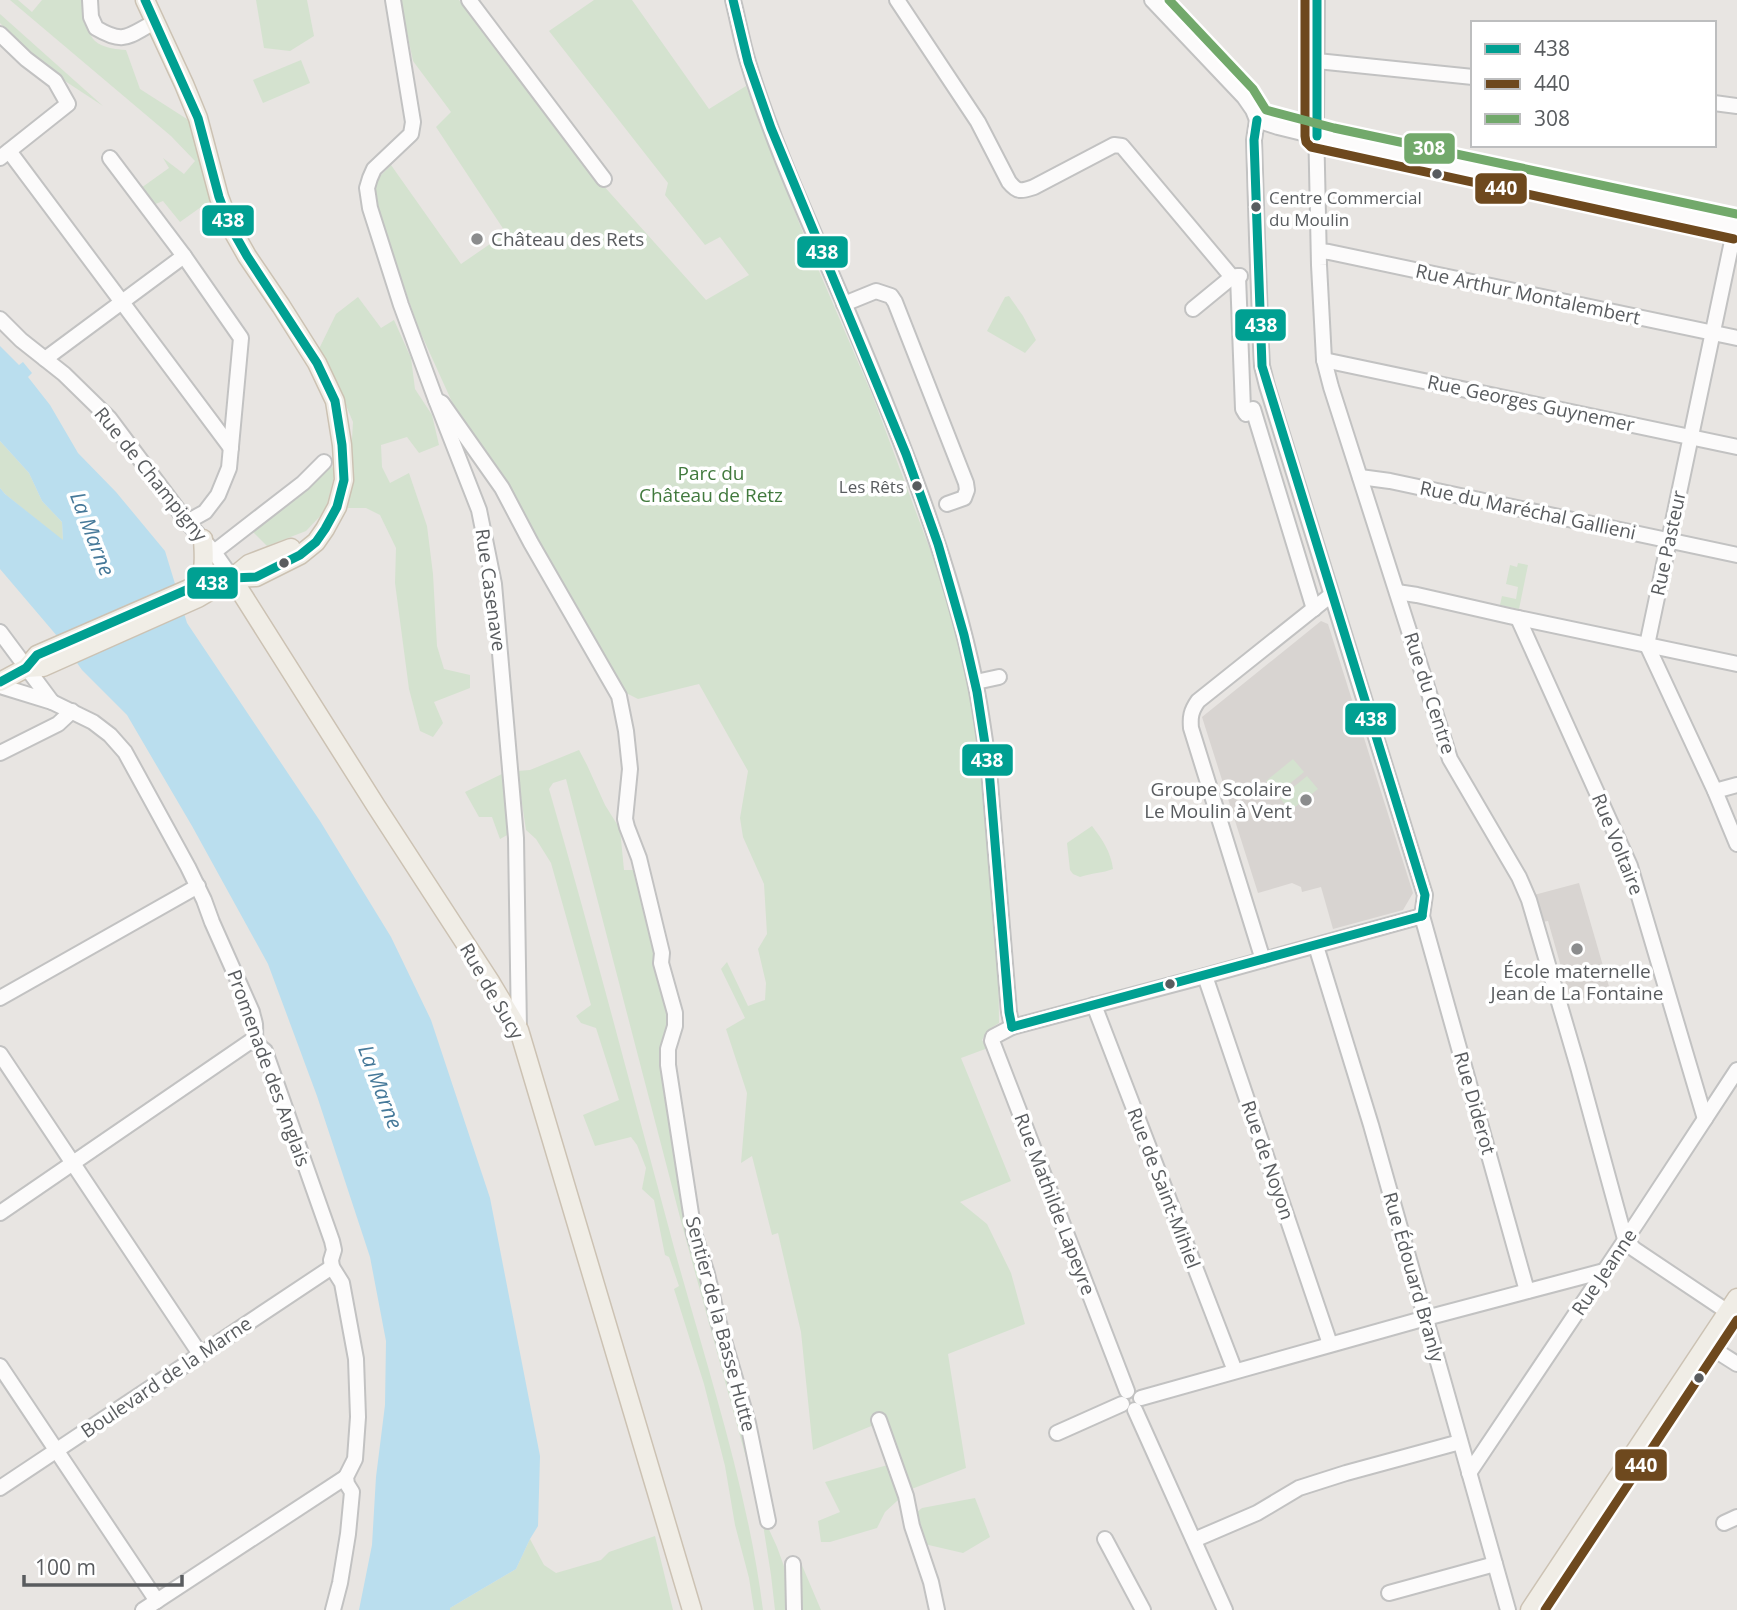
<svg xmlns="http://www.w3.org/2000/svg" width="1737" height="1610" font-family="'Open Sans',sans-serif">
	<rect width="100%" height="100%" fill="#e8e5e2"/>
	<!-- education -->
	<g fill="#d8d4d1">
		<path d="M1321,621L1328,624L1413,893L1403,910L1333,929L1321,887L1302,892L1301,887L1292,883L1258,893L1202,717Z"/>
		<path d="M1579,883L1610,990L1571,1002L1548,921L1542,922L1534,895Z"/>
	</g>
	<!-- green -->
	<g fill="#d4e2cf">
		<path d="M10,0H18L32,12L42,0H84C89,35 86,47 126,50L140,89L190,121L218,218L201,207L180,222L163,201L153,205L141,188L169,168L163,158L184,174L195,161L171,136Z"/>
		<path d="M256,0H307L314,36L290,51L264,48Z"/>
		<path d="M400,0H459L602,184L706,300L749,275L720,237L705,245L665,195L668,183L549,31L594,0H632L709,109L746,86L807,243L873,397L944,587L959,636L981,754L998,936L999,1023L988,1030L982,1040L988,1048L961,1058L1011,1181L960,1202L987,1224L1011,1273L1025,1324L948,1354L966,1468L909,1490L885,1512L877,1528L830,1542H821L818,1521L840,1512L825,1482L899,1462L886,1420L813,1450L801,1332L778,1233L772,1235L752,1156L741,1163L747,1093L726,1029L745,1018L721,969L727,962L748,1006L765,1000L766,983L758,949L767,934L764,884L743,837L740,818L748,771L699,684L638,699L624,692L467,435L418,327L375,202V181L391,165L461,264L506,233L436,127L451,112L413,61Z"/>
		<path d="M0,14L103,106L33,60L0,23Z"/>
		<path d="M301,60L310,83L263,103L253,80Z"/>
		<path d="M1009,296L1023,316L1036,340L1025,353L987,331L1005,297Z"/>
		<path d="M358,297L381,328L394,320L411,358L415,389L432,415L439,445L419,453L407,437L381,445L382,467L390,483L409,473L427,526L433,574L437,646L444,669L470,675V688L434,702L443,723L433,737L420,731L409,689L395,583L396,548L380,515L366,508H348L353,422L334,377L319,349L336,314Z"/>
		<path d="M0,441L29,473L42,501L62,522L63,541L5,494L0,488Z"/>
		<path d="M331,464L335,473L325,511L306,531L267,546L252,531Z"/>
		<path d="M1518,563L1528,565L1519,609L1500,605L1502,596L1516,599L1518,587L1506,584L1510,565L1517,567Z"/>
		<path d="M579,750L587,765L605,805L620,829L624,870H636L670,1013L664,1068L747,1440L761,1512L777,1547L785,1569L801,1563L821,1610H775L771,1575L761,1512L682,1225L566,779L553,783L549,789C594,944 634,1100 676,1255C708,1370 748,1491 763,1610H754L749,1578L735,1525L725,1466L704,1384L674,1289L679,1286L669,1257L665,1255L654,1200L642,1189L646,1168L637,1145L631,1137L595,1146L583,1115L619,1100L596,1028L581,1023L576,1016L591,1005L551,863L536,839L526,830L517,771L530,770Z"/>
		<path d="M1293,759L1304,772L1277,794L1266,781Z"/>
		<path d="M504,773L509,834L500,839L492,817H479L465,792Z"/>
		<path d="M1307,776L1318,789L1290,811L1280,798Z"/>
		<path d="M1092,826C1102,839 1111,852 1113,869C1103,873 1091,873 1080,877L1073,874L1070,870L1067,843Z"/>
		<path d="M975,1498L990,1537L963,1553L920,1543L911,1517L922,1508Z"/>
		<path d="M655,1536L673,1610H450V1608L516,1569L530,1539L544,1565L556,1573L601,1560L609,1552Z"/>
	</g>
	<!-- water -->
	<path fill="#badeee" d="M0,346L19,365L23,362L32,373L28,377L50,405L78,453L116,492L165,551L187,623L320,821L391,937L431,1020L490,1198L540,1456L538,1526L530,1539L516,1569L450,1608V1610H359L372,1545L376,1477L385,1405L386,1341L370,1257L317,1096L268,964L192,826L127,715L82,670L63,643L0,569V488L5,494L63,540L62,522L42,501L29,473L0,441Z"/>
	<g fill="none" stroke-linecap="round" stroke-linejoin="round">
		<defs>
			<g id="minor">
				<path d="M90,0L91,17L96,28C125,45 127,36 155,22"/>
				<path d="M393,0L413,122L411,134L374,169L370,178L367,188L370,208L401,305L436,400L479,510L494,584L516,838L519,1030"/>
				<path d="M469,0L604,179"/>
				<path d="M733,0C738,20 742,42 748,62C775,151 816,236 852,322C901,438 949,557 975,681C981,710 985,740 989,770L1009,1012L1012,1027"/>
				<path d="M897,0L978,122L1009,182C1018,193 1022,191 1034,187L1114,145L1122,146L1232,277"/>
				<path d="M1152,0L1244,97L1253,110L1257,120L1278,127L1331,140L1737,227"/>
				<path d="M1317,0L1316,121L1319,265L1324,360L1331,387L1450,759L1519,877L1529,900L1578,1067L1625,1239L1634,1249L1728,1312"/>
				<path d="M0,34L26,59L55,81L68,104L0,158"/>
				<path d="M1317,61L1473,77"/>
				<path d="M1714,103L1737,106"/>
				<path d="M1257,120L1254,140L1257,238L1261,347L1262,366L1267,386L1425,895L1422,916L1527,1291"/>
				<path d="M9,151L231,448"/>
				<path d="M110,158L184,256L241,338L229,468L218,495L205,512L187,522"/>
				<path d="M1735,227L1647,645L1715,791L1737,844"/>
				<path d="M1319,251L1329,252L1737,338"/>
				<path d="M1238,276L1243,409L1246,414"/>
				<path d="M844,304L876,291L891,296L895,302L966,483L967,490L964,498L947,504"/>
				<path d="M1193,309L1232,277L1240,276"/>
				<path d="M0,319L21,340L64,374L109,418L187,522L214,552L232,578"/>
				<path d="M45,359L184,256"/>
				<path d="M1324,360L1737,447"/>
				<path d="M436,400L442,403L502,488L531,543L619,696L626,731L630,769L625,819L627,827L639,858L662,953L661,963L675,1013V1026L668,1049V1065L694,1233L707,1274L718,1320L748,1423L768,1521"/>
				<path d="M1253,409L1314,609"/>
				<path d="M1360,477L1390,481L1737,555"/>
				<path d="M214,552L303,483L324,462"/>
				<path d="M1397,592L1417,595L1509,616L1737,664"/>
				<path d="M1518,618L1630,866L1705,1119"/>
				<path d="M0,632L52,702"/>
				<path d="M976,682L999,677"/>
				<path d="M0,686L52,702L93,722L110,735L125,752L188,867L204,900L212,922L252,1012C252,1013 255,1023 255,1024C256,1039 252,1041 265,1051L332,1241L334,1250L331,1260L332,1267L342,1283L356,1359L358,1417L355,1459L346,1477L347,1484L352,1492L348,1534L340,1583L333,1610"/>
				<path d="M0,753L58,724L72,711"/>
				<path d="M1715,791L1737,785"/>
				<path d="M1316,946L1371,1125L1508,1610"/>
				<path d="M1263,960L1191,728C1190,717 1191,711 1198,701L1331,595"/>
				<path d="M1205,976L1330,1344"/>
				<path d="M0,998L198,886"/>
				<path d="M1094,1005L1235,1371"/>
				<path d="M0,1054L200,1354"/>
				<path d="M0,1213L254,1039"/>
				<path d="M1707,1345L1737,1364"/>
				<path d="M0,1366L157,1601"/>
				<path d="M1127,1391L994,1046L992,1041L993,1037L1012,1027L1205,976L1422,916"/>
				<path d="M1141,1398L1426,1318L1604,1271"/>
				<path d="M1135,1410L1225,1610"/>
				<path d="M879,1420L906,1496L912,1526L931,1582L937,1610"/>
				<path d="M1057,1433L1122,1404"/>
				<path d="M1469,1473L1638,1221L1737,1070"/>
				<path d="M0,1488L332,1267"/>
				<path d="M1724,1523L1737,1517"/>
				<path d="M1105,1539L1143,1610"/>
				<path d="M1194,1540L1257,1513L1299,1488L1346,1473L1460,1442"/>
				<path d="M793,1564L794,1610"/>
				<path d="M1389,1593L1495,1564"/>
				<path d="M143,1610L346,1477"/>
			</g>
			<g id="major">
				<path d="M232,578L376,806L491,983L519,1030L692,1610"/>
				<path d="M191,588C207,575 204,558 203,539"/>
				<path d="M26,668L43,667L198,598L232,578L249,564L291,548"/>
				<path d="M0,682L26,668L37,655L191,588L232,578L256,577L300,555L316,542L325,529L337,507L344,480L342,445L335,401L317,363L281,306L247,256L230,226L219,197L198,118L184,84L145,0"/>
				<path d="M1530,1610L1737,1298"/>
			</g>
		</defs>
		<!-- minor casing -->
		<use href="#minor" stroke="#c2c2c2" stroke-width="18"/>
		<!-- major casing -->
		<use href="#major" stroke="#ccc2b3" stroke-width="21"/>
		<!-- minor -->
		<use href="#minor" stroke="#fcfbfb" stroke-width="14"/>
		<!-- major -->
		<use href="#major" stroke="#f0ede6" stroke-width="18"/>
		<defs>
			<g id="bus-1">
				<path d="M733,0L748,62L771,128L906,454L938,544L964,635L977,692L989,770L1009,1012L1012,1027"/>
				<path d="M1317,0V136"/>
				<path d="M1257,120L1254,140L1262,366L1425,895L1422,916"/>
				<path d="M0,682L26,668L37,655L191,588L232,578L256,577L300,555L316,542L325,529L337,507L344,480L342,445L335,401L317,363L247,256L230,226L219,197L198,118L145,0"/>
				<path d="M1012,1027L1422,916"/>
			</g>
			<g id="bus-2">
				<path d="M1305,0V136L1306,142L1311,147L1734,239"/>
				<path d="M1545,1610L1737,1320"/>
			</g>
			<path id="bus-3" d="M1169,0L1253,89L1266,110L1334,128L1737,214"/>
		</defs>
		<!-- bus-1 casing -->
		<use href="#bus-1" stroke="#fff" stroke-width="14"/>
		<!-- bus-2 casing -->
		<use href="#bus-2" stroke="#fff" stroke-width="14"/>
		<!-- bus-3 casing -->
		<use href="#bus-3" stroke="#fff" stroke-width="14"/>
		<!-- bus-1 -->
		<use href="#bus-1" stroke="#00a092" stroke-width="9"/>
		<!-- bus-2 -->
		<use href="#bus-2" stroke="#6e491e" stroke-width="9"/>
		<!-- bus-3 -->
		<use href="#bus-3" stroke="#72a96b" stroke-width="9"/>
	</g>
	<!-- markers -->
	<g fill="#595c5f" stroke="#fff" stroke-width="2.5">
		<circle cx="1437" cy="174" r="6"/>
		<circle cx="1256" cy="207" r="6"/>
		<circle cx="917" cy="486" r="6"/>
		<circle cx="284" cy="563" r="6"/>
		<circle cx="1170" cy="984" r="6"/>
		<circle cx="1699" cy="1378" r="6"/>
	</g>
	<g fill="#8b8c8d" stroke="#fff" stroke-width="2.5">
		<circle cx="477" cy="239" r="7"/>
		<circle cx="1306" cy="800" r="7"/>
		<circle cx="1577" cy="949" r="7"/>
	</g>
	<g text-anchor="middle" stroke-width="7" stroke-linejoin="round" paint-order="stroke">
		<!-- bus labels -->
		<g font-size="17" fill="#595c5f" stroke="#fff" text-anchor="start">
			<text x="1269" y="204">Centre Commercial<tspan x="1269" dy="22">du Moulin</tspan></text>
			<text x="904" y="493" text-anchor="end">Les Rêts</text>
		</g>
		<!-- poi labels -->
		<g font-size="19" fill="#595c5f" stroke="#fff" text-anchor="start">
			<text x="491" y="246">Château des Rets</text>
			<text x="1292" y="796" text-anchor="end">Groupe Scolaire<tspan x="1292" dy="22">Le Moulin à Vent</tspan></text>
			<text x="1577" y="978" text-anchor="middle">École maternelle<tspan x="1577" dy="22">Jean de La Fontaine</tspan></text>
		</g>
		<!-- street labels -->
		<g font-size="19" fill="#595c5f" stroke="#fff">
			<text transform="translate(1528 294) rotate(12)" y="7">Rue Arthur Montalembert</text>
			<text transform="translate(1531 403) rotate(12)" y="7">Rue Georges Guynemer</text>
			<text transform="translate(151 474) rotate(51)" y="7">Rue de Champigny</text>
			<text transform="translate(1528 510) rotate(12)" y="7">Rue du Maréchal Gallieni</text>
			<text transform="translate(1668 543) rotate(-78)" y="7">Rue Pasteur</text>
			<text transform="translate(491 590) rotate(82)" y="7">Rue Casenave</text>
			<text transform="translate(1430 693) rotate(72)" y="7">Rue du Centre</text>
			<text transform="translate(1618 844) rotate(68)" y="7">Rue Voltaire</text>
			<text transform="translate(492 991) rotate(60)" y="7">Rue de Sucy</text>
			<text transform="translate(269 1068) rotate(70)" y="7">Promenade des Anglais</text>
			<text transform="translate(1475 1103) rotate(74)" y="7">Rue Diderot</text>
			<text transform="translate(1268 1160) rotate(71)" y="7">Rue de Noyon</text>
			<text transform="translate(1164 1188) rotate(69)" y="7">Rue de Saint-Mihiel</text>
			<text transform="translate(1055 1204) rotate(69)" y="7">Rue Mathilde Lapeyre</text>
			<text transform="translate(1604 1272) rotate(-56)" y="7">Rue Jeanne</text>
			<text transform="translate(1414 1277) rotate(74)" y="7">Rue Édouard Branly</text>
			<text transform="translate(721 1324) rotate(75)" y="7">Sentier de la Basse Hutte</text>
			<text transform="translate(166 1377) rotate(-34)" y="7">Boulevard de la Marne</text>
		</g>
		<!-- park labels -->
		<g font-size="19" fill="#427a3e" stroke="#fff">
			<text x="711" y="480">Parc du<tspan x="711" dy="22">Château de Retz</tspan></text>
		</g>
		<!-- water labels -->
		<g font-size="21" font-style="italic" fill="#467999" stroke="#fff">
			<text transform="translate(92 534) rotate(69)" y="7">La Marne</text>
			<text transform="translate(380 1087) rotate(69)" y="7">La Marne</text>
		</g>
	</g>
	<g stroke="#fff" stroke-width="2.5">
		<rect x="1403" y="132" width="53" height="33" rx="7" fill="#72a96b"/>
		<rect x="1474" y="172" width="54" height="33" rx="7" fill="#6e491e"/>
		<rect x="201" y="204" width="54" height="33" rx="7" fill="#00a092"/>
		<rect x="796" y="235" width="53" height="34" rx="7" fill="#00a092"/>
		<rect x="1234" y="308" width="53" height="34" rx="7" fill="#00a092"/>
		<rect x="186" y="566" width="53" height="34" rx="7" fill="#00a092"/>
		<rect x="1344" y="702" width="53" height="34" rx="7" fill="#00a092"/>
		<rect x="961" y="743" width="53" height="34" rx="7" fill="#00a092"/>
		<rect x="1614" y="1448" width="54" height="34" rx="7" fill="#6e491e"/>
	</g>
	<g font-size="19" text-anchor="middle" font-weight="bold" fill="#fff">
		<text x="1429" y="155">308</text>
		<text x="1501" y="195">440</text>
		<text x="228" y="227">438</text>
		<text x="822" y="259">438</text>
		<text x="1261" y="332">438</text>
		<text x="212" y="590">438</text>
		<text x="1371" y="726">438</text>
		<text x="987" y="767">438</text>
		<text x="1641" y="1472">440</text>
	</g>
	<!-- legend -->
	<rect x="1471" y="21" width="245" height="126" fill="#ffffff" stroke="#bdbebf" stroke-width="2"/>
	<rect x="1485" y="44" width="35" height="10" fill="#00a092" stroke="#bdbebf" stroke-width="2"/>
	<text x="1534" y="56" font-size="21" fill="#595c5f">438</text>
	<rect x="1485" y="79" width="35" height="10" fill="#6e491e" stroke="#bdbebf" stroke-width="2"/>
	<text x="1534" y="91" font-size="21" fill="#595c5f">440</text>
	<rect x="1485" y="114" width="35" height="10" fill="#72a96b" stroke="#bdbebf" stroke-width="2"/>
	<text x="1534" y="126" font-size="21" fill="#595c5f">308</text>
	<!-- scale -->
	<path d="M24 1575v10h158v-10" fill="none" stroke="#595c5f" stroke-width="3.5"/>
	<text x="35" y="1575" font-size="21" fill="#595c5f" stroke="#ffffff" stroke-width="5" paint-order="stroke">100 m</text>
</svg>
